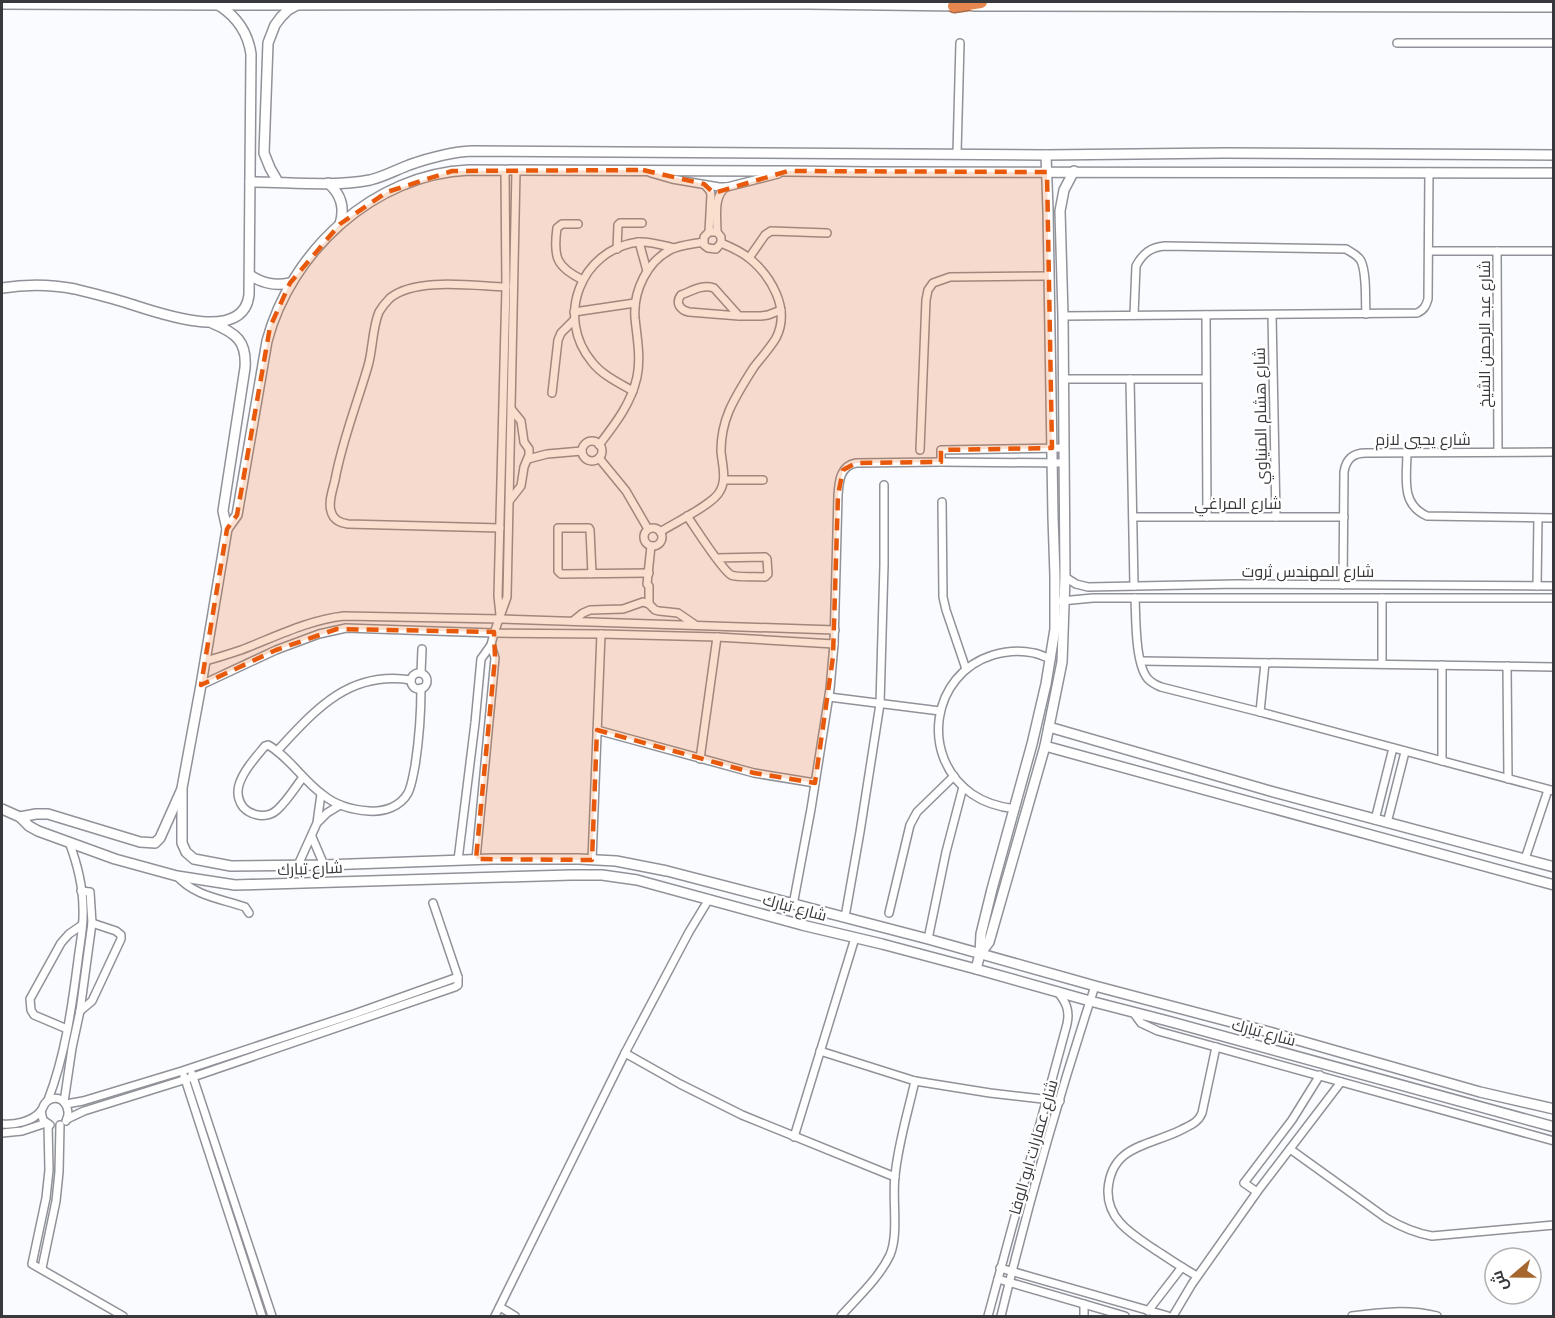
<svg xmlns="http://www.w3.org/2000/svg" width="1555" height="1318" font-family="Raleway,Cairo,sans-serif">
	<rect width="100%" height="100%" fill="#fafbfe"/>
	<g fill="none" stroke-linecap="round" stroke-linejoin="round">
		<defs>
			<g id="street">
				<path d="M1397,43H1554"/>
				<path d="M957,153L960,43"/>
				<path d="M651,173L672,179L719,187H727L778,174"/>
				<path d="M705,185L710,191L711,195L709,232"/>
				<path d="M578,224H562L557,228C553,257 556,267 583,280"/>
				<path d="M717,232H709L704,237V245L708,248L716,249L721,243V237L717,232C717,218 713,196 726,187"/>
				<path d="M639,242L647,271"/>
				<path d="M617,249L618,225L620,223H642"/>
				<path d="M1429,251H1554"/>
				<path d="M1497,251L1498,452"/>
				<path d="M749,258L765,235L771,231L827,233"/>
				<path d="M574,312L635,303"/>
				<path d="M1134,315L1136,266C1143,253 1151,247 1165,246L1346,249C1352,253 1358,255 1361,261C1367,274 1365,300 1366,314"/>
				<path d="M1206,315L1207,517"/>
				<path d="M1272,315L1276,517"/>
				<path d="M739,316L714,288C702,284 692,291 681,295C675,303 680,310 689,312L739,316H761L768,315L781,310"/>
				<path d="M1063,316L1417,313C1424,310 1426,306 1428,299L1429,172"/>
				<path d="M1064,379H1206"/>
				<path d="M1130,379L1134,586"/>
				<path d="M633,391C619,383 602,375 592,362C555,318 580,250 638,242C650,241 662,245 674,248"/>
				<path d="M552,393L558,340L561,333L574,320"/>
				<circle cx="592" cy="451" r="10"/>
				<path d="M599,445C615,424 631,404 637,377C641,357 637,338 635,318C633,291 647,261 672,249C681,245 693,244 703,242"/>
				<path d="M920,450L926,300L928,290L933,283L950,277L1049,276"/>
				<path d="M1407,452C1407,477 1400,504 1427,516L1554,518"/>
				<path d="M599,458L626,491L648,529"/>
				<path d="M528,459L547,454L582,451"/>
				<path d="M941,462V450L1064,448"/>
				<path d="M724,480H763"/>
				<path d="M510,500L521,486L524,467L529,455V449L524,442L521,421L512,410"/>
				<path d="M942,502L943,597L946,610L966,669"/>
				<path d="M687,516C695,527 721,569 731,575C737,578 757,576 765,577L768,574L767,559L765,557L716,558"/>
				<path d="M1133,517H1344"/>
				<path d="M500,528L348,524C340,523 333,520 331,511C328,502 333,489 335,480C342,441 357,404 368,366C373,349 372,329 379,312C382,307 386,302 390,298C416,277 474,286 506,287"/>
				<circle cx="653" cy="537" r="9"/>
				<path d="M660,532C674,523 714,504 720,491C727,479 722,464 721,451C721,437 724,423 729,411C736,395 745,381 754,367C761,358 770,348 776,338C791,309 771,276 749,258C740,251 731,247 721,243"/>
				<path d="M592,574L590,530L589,528H558V571L561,574L649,573"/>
				<path d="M1065,577L1076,584L1088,587L1237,584L1554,586"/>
				<path d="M1343,585L1344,472C1346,459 1353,453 1366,453L1554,452"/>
				<path d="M1537,586L1538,518"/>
				<path d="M1135,598C1136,619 1135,664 1148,679C1152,683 1156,685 1161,687L1260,712L1554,791"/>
				<path d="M1061,601L1093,598H1554"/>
				<path d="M649,604V586L647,584L651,546"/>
				<path d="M500,615L498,596L506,287L505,171"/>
				<path d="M573,621L583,613L590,610L623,609L643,602L649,604L655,610L659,611L678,613L694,624"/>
				<path d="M491,645L494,633L507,597L516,171"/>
				<path d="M205,661C217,658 229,654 241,650C275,637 308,620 344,616L500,619L835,630"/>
				<path d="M1141,661L1554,667"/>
				<path d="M1382,664V598"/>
				<path d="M1442,665V761"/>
				<path d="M1507,666L1508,779"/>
				<path d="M421,673L422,649"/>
				<circle cx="419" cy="681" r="8"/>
				<path d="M201,685L276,650L319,634L346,628L494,633L601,634L717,637L834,644"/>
				<path d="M829,697L940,711"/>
				<path d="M1260,712L1265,663"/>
				<path d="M597,730L754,773L815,783"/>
				<path d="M277,751C315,710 349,670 411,680"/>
				<path d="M700,759L717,637"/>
				<path d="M303,777C295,788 287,801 277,810C267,819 251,816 243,807C238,800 237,792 239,785C243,771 256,757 265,746L268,745C288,756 303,780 322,794C335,805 352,810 369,811C384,812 400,807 408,793C412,785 413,775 415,766C419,740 421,714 421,688"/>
				<path d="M1015,809C999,807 985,803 972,794C919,757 931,674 993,655C1006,651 1021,650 1034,653C1039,654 1045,657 1051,659"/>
				<path d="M1375,820L1393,748"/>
				<path d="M319,821L327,813L340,805"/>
				<path d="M1387,823L1405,752"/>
				<path d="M312,837L324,865"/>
				<path d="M1525,859L1548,790"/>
				<path d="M458,860L475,723L481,659L491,645L495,658L476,859"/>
				<path d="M592,860L601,634"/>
				<path d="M298,865L317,823L321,794"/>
				<path d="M177,876C194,896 222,899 245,907L249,913"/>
				<path d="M793,905L811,809L830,689L834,644L838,495C839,481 840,466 856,463L941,462L1064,463"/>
				<path d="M889,913L910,825L917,812L954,776"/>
				<path d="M845,917L860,832L880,704L884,565V485"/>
				<path d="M928,939L946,852L963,787"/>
				<path d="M80,1011L92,1001L121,939V935L116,931L92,923"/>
				<path d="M1133,1012L1141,1023L1158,1031L1554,1141"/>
				<path d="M67,1029L34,1015L31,1010L30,999L61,943L69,934L82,925"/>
				<path d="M820,1051L915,1081L990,1093L1060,1101"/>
				<path d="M625,1053L680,1084L742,1115L895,1177"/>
				<path d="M192,1074L272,1316"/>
				<path d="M184,1076L262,1316"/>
				<path d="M48,1100C65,1056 72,1007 78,960C80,943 84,926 83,909C83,886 77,863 69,842"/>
				<path d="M64,1102L72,1048L80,1011L92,923L90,892L81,891"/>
				<path d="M66,1104L83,1101L182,1071L354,1014L458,977"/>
				<path d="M41,1111L43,1120L50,1125"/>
				<path d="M67,1119L84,1111L193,1077L455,987L458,985V977L433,903"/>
				<path d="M2,1124C14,1125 32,1122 41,1111C44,1107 43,1103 49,1100C63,1093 72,1109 66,1121"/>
				<path d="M48,1124L49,1170L46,1198L32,1264L123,1316"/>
				<path d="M2,1133L22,1131L46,1123"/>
				<path d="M794,1137L855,938"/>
				<path d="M1290,1149L1386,1218C1401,1227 1415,1233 1432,1236L1554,1225"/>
				<path d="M1257,1192L1244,1183L1292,1120L1320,1075"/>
				<path d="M42,1268L56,1201L59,1172L60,1125"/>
				<path d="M1000,1268L1168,1316"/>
				<path d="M1197,1276C1182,1268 1168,1258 1154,1249C1132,1234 1107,1220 1108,1190C1111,1145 1149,1146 1181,1130C1190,1125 1198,1123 1202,1113L1216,1047"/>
				<path d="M998,1279L1125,1316"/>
				<path d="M500,1307L515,1316"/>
				<path d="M1148,1311L1182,1267"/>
				<path d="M495,1316L625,1053L689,932L709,899"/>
				<path d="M841,1316C858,1297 879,1278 890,1255C899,1234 892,1199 895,1176C898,1144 908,1112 915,1081"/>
				<path d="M988,1316L1067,1024C1070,1010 1066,1002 1057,991"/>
				<path d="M1001,1316C1028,1205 1059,1095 1095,986"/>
				<path d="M1084,1316V1304"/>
				<path d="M1173,1316L1192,1284L1257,1192L1341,1082"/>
				<path d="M1352,1316C1381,1312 1409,1309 1437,1316"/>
			</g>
			<g id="secondary">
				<path d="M2,4L219,5L808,4L959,6"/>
				<path d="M973,6L1554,7"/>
				<path d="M1554,173L870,172L788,171L469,170C374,174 291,251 267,341L237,515L227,529L201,685L182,788V843L186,852L194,859L231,866L324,865L492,859H579L616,861L667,871L928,939L1095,986L1273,1033L1480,1092L1554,1109"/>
				<path d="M250,182C288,182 334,187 370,180C383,177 396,170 409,165C429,158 450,152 472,151L1046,155L1224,153L1554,155"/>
				<path d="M278,182L270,168L264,153L268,43L275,25L281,17L288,10L297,5"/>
				<path d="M328,183C341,194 345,208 340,224"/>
				<path d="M250,275C263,284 275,286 290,283"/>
				<path d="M2,288C26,284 50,284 75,289C91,293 107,297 124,302C153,311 243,346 249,295L251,54C248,33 238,18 220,6"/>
				<path d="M212,323C236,333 247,341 245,368L223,511L227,529"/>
				<path d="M1049,727L1270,791L1554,867"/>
				<path d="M1045,746L1554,885"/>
				<path d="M2,809L20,817L29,826L38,831L115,859L177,876L235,885L571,875H602L637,880L802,925L882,944L976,969L1090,1001L1164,1020L1554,1127"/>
				<path d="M20,817L36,814H48L140,842L155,843L160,838L181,791"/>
				<path d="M980,954L989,942L1045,746L1062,662L1065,577L1063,316L1060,211L1064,190L1074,171"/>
				<path d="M976,969L980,954L981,934L992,889L1032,744L1046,684L1055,629V576L1053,517L1048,210L1046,155"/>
			</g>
			<path id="highway" d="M954,6L981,2"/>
		</defs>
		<!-- street casing -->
		<use href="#street" stroke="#909299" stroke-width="10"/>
		<!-- secondary casing -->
		<use href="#secondary" stroke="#909299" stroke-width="12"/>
		<!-- highway casing -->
		<use href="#highway" stroke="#aa6b48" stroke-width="15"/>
		<!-- street -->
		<use href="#street" stroke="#fff" stroke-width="7"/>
		<!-- secondary -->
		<use href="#secondary" stroke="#fff" stroke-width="9"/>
		<!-- highway -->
		<use href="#highway" stroke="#e7864e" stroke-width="12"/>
	</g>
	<!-- marked area -->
	<path fill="#e8590c" fill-opacity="0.2" stroke="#e8590c" stroke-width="4.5" stroke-dasharray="12 8" stroke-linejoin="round" d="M643,170L704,184L714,193L788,171L1047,172L1052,448L941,450V462L856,463L843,470L838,495L833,657L815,783L754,773L597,730L592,860L476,859L495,658L494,632L337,629L276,650L201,685L227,529L237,515L270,327L290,283L340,224L387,192L452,171Z"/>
	<g text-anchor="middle" stroke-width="4.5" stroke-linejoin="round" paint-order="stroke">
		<!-- street labels -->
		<g font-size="16" fill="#38393c" stroke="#fff">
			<text transform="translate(1484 334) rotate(-90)" y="6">شارع عبد الرحمن الشيخ</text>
			<text transform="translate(1260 416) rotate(-91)" y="6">شارع هشام المنياوي</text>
			<text x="1423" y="445">شارع يحيي لازم</text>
			<text x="1238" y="509">شارع المراغي</text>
			<text x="1308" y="577">شارع المهندس ثروت</text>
			<text transform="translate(310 868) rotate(-2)" y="6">شارع تبارك</text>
			<text transform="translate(795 907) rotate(15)" y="6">شارع تبارك</text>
			<text transform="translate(1264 1032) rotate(15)" y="6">شارع تبارك</text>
			<text transform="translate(1033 1147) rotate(-74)" y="6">شارع عمارات ابو الوفا</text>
		</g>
	</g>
	<!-- border -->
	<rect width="1555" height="1318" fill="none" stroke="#38393c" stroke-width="6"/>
	<!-- north arrow -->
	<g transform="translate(1513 1276) rotate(250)"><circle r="28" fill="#ffffff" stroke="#afb0b1" stroke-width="1.5"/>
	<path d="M0-4.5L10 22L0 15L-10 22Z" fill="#a6672f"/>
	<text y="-9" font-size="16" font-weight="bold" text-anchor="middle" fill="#38393c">ش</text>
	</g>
</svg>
